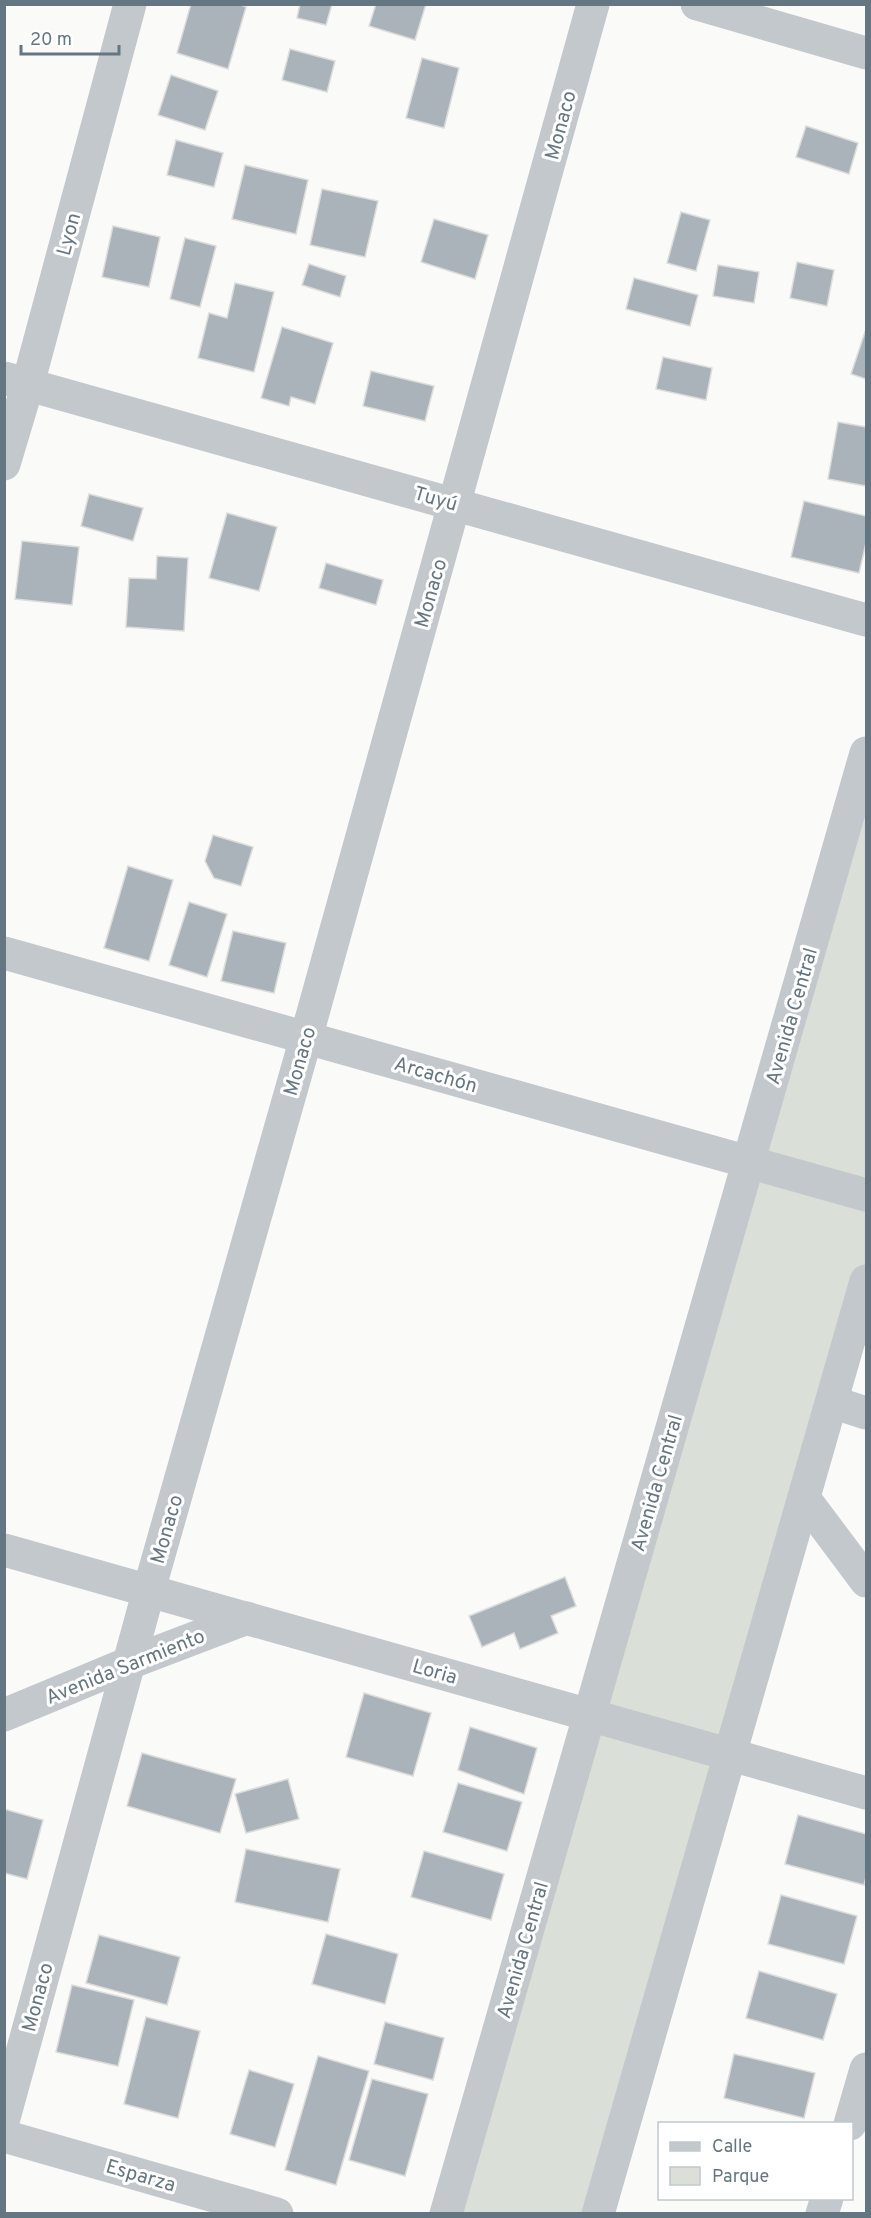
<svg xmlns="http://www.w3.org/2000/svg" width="871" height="2218" font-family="Overpass,sans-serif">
	<rect width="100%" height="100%" fill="#fafaf8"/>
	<!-- green -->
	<path fill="#dadfd7" d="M866,753V1282L598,2213L446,2214Z"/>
	<!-- building -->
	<g fill="#aab3b9" stroke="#dcdcda" stroke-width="1.5">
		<path d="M191,4H238L246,7L228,69L177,53Z"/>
		<path d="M300,4H332L326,25L297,18Z"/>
		<path d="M376,4H426L415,40L369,26Z"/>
		<path d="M290,49L335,61L327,92L282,80Z"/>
		<path d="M422,58L459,68L444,128L406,118Z"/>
		<path d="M171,75L218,91L205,130L158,115Z"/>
		<path d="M806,126L858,143L849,174L796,157Z"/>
		<path d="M176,140L223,153L214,187L167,175Z"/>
		<path d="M245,165L308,180L296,234L232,219Z"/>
		<path d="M322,189L378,201L365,257L310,245Z"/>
		<path d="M681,212L710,220L696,271L667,263Z"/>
		<path d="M434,219L488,235L475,279L421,262Z"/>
		<path d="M113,226L160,237L149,287L102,277Z"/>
		<path d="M185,238L216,246L200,307L170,299Z"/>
		<path d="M797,262L834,270L827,306L790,298Z"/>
		<path d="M309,264L346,276L340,297L302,285Z"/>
		<path d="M718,265L759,272L754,303L713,296Z"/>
		<path d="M634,278L698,295L690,326L626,309Z"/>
		<path d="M235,283L274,292L254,372L198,358L209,313L227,318Z"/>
		<path d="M282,327L333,343L315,404L291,397L289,406L261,398Z"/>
		<path d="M866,329V379L851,374Z"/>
		<path d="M663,357L712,368L706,400L656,389Z"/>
		<path d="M371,371L434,386L425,421L363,406Z"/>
		<path d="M838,422L866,427V486L828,479Z"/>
		<path d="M89,494L143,508L133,541L81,526Z"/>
		<path d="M804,501L866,516V543L859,573L791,557Z"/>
		<path d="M227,513L277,527L259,591L209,578Z"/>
		<path d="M22,541L79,547L72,605L15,599Z"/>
		<path d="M157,556L188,558L184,631L126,627L129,578L156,579Z"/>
		<path d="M326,563L383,580L376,605L319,588Z"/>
		<path d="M213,835L253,847L241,886L214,878L205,861Z"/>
		<path d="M128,866L173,880L149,961L104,948Z"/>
		<path d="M189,902L227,914L207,977L169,965Z"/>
		<path d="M233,931L286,943L274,993L221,981Z"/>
		<path d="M565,1577L576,1606L551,1616L558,1633L520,1649L514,1633L482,1647L469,1616Z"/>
		<path d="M364,1693L431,1713L413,1776L346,1757Z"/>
		<path d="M470,1727L537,1748L524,1794L458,1770Z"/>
		<path d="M142,1753L236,1779L220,1833L127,1806Z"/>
		<path d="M288,1779L299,1819L246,1833L235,1794Z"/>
		<path d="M458,1783L522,1802L507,1851L443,1832Z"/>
		<path d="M4,1809L43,1820L27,1879L4,1873Z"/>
		<path d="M798,1815L866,1834V1877L864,1885L785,1864Z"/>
		<path d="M246,1849L340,1869L328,1922L235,1902Z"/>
		<path d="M424,1851L504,1874L491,1920L411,1897Z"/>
		<path d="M781,1895L857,1916L844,1964L768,1944Z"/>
		<path d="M326,1934L398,1954L385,2004L312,1984Z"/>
		<path d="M99,1935L180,1957L167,2005L86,1983Z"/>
		<path d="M759,1971L837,1994L823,2040L746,2018Z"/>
		<path d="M72,1985L134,2000L118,2066L56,2052Z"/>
		<path d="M146,2017L200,2031L178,2118L124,2104Z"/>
		<path d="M385,2022L444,2038L433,2080L374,2064Z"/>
		<path d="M734,2054L815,2073L804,2118L724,2098Z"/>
		<path d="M318,2056L369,2071L336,2185L285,2170Z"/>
		<path d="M249,2070L294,2084L275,2147L230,2134Z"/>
		<path d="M372,2079L428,2094L405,2176L349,2160Z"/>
	</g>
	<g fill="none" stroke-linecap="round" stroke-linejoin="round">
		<!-- minor -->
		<g stroke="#c3c8cc" stroke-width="33">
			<path d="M697,4L866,53"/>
			<path d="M4,378L866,620"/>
			<path d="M4,464L28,384L130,4"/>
			<path d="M4,953L866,1195"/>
			<path d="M832,1402L866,1413"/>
			<path d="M804,1498L866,1581"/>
			<path d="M4,1550L866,1793"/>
			<path d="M4,1715L129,1663L247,1618"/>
			<path d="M4,2118L149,1590L306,1038L593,4"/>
			<path d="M850,2124L866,2069"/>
			<path d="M4,2136L277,2214"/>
			<path d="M446,2214L866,753"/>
			<path d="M598,2214L866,1281"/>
			<path d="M822,2214L827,2198"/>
		</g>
	</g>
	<g text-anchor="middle" stroke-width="6" stroke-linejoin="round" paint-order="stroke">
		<!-- street labels -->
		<g font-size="20" fill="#657683" stroke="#fff">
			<text transform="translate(560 125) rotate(-75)" y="7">Monaco</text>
			<text transform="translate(68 234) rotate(-75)" y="7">Lyon</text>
			<text transform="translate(436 498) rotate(16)" y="7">Tuyú</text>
			<text transform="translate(430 593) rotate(-74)" y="7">Monaco</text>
			<text transform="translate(791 1016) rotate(-74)" y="7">Avenida Central</text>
			<text transform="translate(299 1061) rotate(-74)" y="7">Monaco</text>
			<text transform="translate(436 1074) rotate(16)" y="7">Arcachón</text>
			<text transform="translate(656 1483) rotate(-74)" y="7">Avenida Central</text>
			<text transform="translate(166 1529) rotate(-74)" y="7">Monaco</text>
			<text transform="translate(125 1666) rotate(-22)" y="7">Avenida Sarmiento</text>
			<text transform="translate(435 1671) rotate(16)" y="7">Loria</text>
			<text transform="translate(522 1950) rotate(-74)" y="7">Avenida Central</text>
			<text transform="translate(37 1997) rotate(-75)" y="7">Monaco</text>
			<text transform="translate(141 2175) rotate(16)" y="7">Esparza</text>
		</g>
	</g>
	<!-- border -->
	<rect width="871" height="2218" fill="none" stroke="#657683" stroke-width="12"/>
	<!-- legend -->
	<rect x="658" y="2122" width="195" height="78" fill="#ffffff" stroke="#c1c8cd" stroke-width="1.5"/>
	<rect x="670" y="2142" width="30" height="9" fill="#c3c8cc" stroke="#c1c8cd" stroke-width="1.5"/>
	<text x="712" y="2152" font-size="18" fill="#657683">Calle</text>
	<rect x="670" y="2167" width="30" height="18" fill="#dadfd7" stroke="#c1c8cd" stroke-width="1.5"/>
	<text x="712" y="2182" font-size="18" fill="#657683">Parque</text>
	<!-- scale -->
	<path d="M21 45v9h98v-9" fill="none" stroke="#657683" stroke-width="3"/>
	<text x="30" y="45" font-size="18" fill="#657683" stroke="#ffffff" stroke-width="4.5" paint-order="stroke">20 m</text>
</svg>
